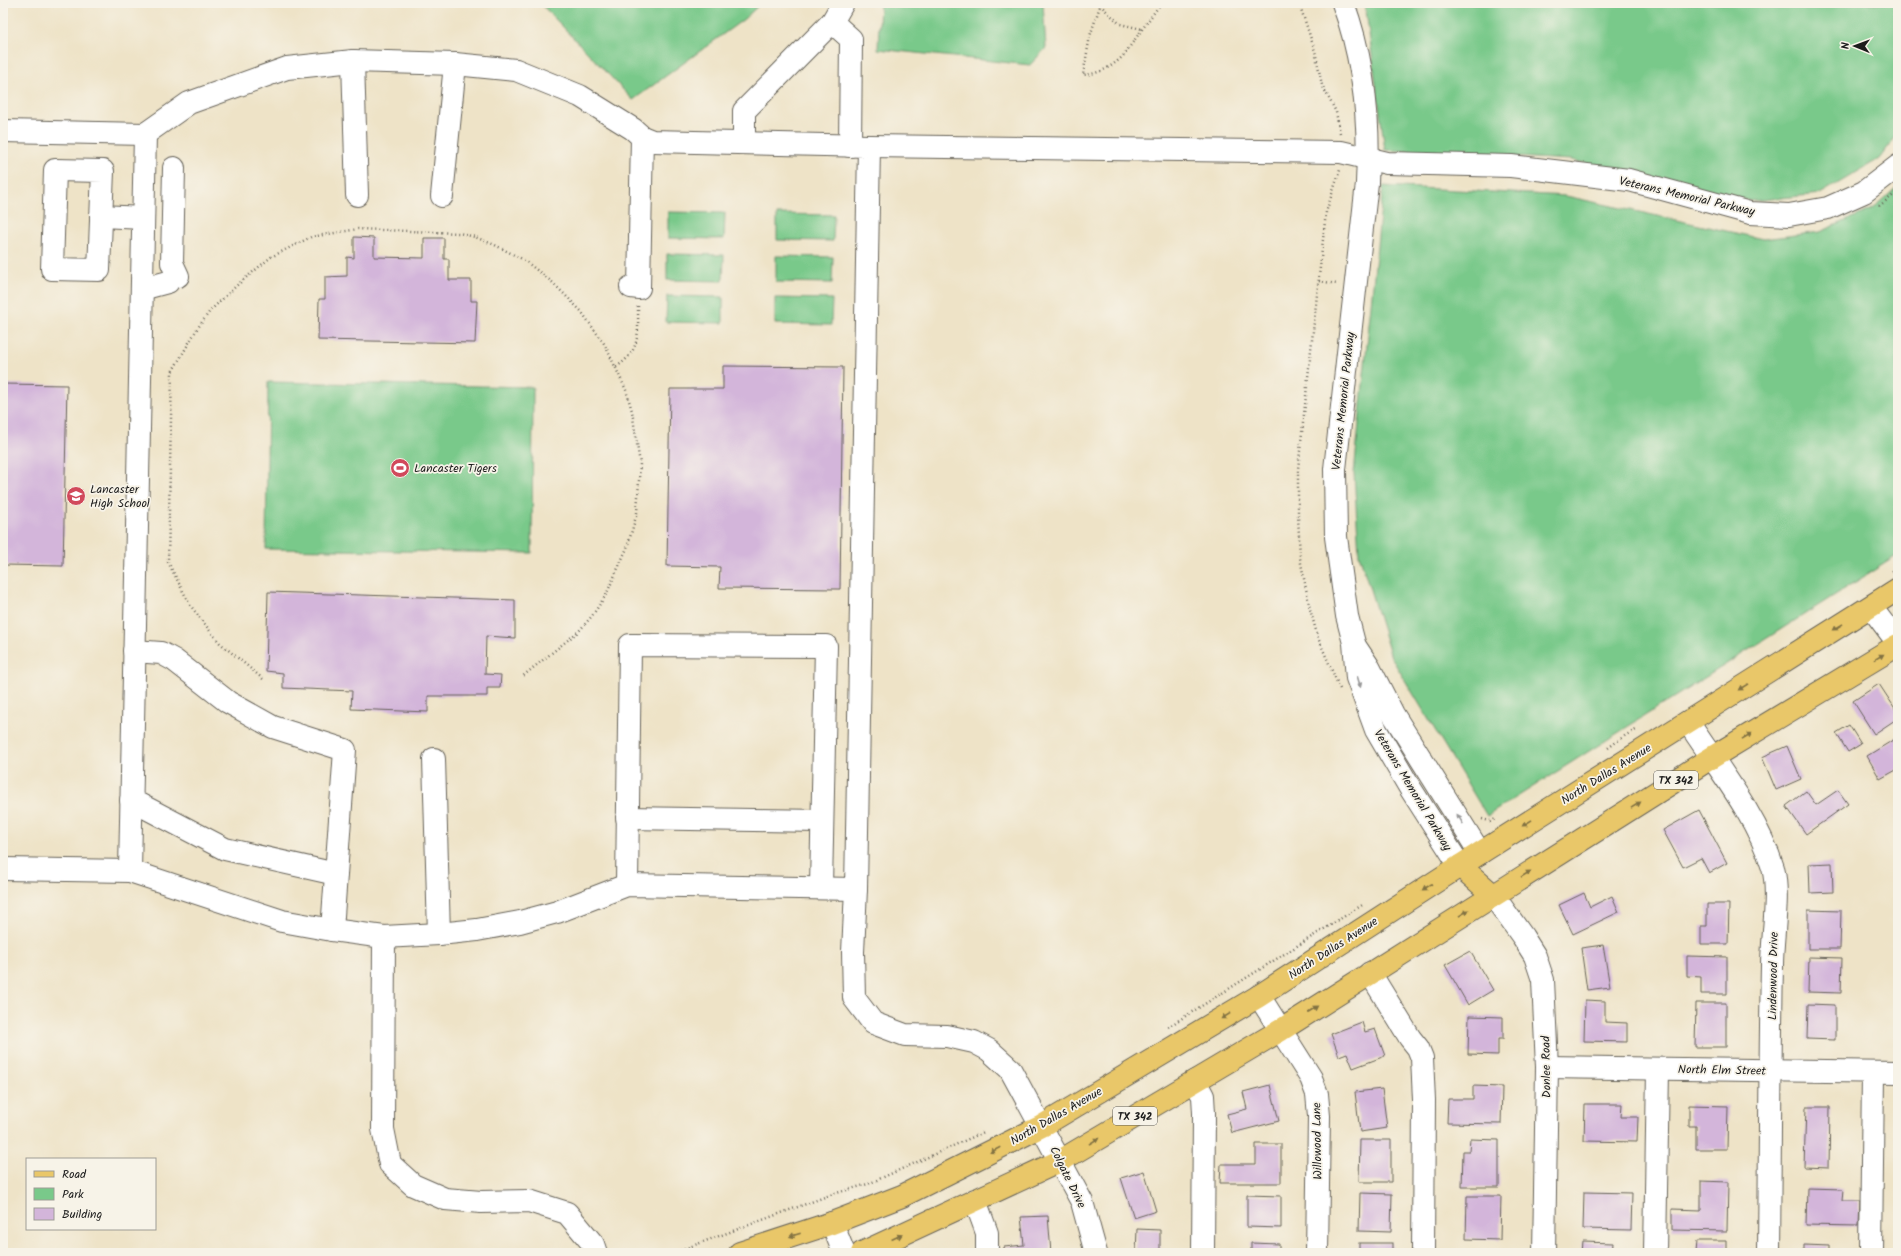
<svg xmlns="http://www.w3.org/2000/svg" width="1901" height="1256" font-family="Kalam,sans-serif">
	<rect width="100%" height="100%" fill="#f7f3e8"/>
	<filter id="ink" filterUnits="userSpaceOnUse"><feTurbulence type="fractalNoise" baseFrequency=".025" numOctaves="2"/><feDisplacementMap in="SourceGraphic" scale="8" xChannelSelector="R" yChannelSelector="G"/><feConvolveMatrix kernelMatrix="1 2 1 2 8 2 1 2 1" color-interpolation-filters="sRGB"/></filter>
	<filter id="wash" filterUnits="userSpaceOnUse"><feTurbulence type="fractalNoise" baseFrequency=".012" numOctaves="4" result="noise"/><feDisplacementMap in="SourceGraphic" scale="16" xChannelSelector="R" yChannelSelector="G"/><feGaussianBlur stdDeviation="0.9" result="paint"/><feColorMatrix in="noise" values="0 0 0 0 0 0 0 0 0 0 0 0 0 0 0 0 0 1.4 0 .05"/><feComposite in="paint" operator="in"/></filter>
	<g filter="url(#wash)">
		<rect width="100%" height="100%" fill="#eee3c7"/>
		<!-- green -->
		<g fill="#79c98a" stroke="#4a7253">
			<path d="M540,3H761L744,19L633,100Z"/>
			<path d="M880,3H1043L1046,48L1030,65L878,49Z"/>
			<path d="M1363,3H1898V134L1879,159L1820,194L1751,201L1571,160L1385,150L1366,11Z"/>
			<path d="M1898,186V555L1487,816L1391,657L1359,554L1354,473L1383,186L1566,196L1763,239L1820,232L1873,209Z"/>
			<path d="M668,212L725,213L724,239L668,238Z"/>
			<path d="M777,214L834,215L833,241L777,240Z"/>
			<path d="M667,254L724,255L723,281L667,280Z"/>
			<path d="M776,256L833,257L832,283L776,282Z"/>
			<path d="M667,296L723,297V323L666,322Z"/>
			<path d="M775,298L832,299L831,325L775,324Z"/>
			<path d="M268,382L533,387L532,553L266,549Z"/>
		</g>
		<g id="blocks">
			<!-- building -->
			<g fill="#d3b5da">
				<path d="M354,237L374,238V257L424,258V238H444V259H449V280H471V301H477L475,343L318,340L319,299H325V277L347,276V257L354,258Z"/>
				<path d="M723,366L843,367L840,589L719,588L720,567L667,566L670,389H723Z"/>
				<path d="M3,384L67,385L63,566L3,565Z"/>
				<path d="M268,592L515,600V638L486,636L485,674L501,675L500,688H487V696H428V712L351,709L352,691L283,688V673L266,671Z"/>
				<path d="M1879,684L1898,713V718L1874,734L1853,701Z"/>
				<path d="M1849,725L1861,744L1848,752L1836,733Z"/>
				<path d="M1898,737V769L1880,779L1867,756Z"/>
				<path d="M1787,746L1801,779L1776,790L1762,757Z"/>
				<path d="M1838,790L1848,804L1806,834L1786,806L1806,791L1816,805Z"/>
				<path d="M1699,810L1727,863L1709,873L1701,858L1683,867L1663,830Z"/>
				<path d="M1832,863L1833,892L1810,893L1809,864Z"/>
				<path d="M1584,893L1590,907L1612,896L1619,912L1573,934L1559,905Z"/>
				<path d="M1707,904H1729L1728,944H1701V926H1707Z"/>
				<path d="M1808,910L1841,911L1840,949H1808Z"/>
				<path d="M1603,945L1610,987L1587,990L1581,948Z"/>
				<path d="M1470,951L1493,990L1468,1005L1445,965Z"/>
				<path d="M1687,956L1727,957V994H1701V977L1687,976Z"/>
				<path d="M1809,957L1842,958L1841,993L1808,992Z"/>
				<path d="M1585,1000L1605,1001V1022L1627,1023V1042L1584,1041Z"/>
				<path d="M1696,1003H1726V1047H1695Z"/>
				<path d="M1808,1004L1835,1005V1040L1807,1039Z"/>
				<path d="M1469,1016L1503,1017V1039H1498V1055L1468,1054Z"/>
				<path d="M1362,1022L1365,1032L1375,1029L1385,1056L1353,1068L1347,1053L1339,1056L1331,1034Z"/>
				<path d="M1270,1085L1279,1121L1232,1133L1227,1114L1247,1109L1243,1092Z"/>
				<path d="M1473,1086L1502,1087L1501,1124L1447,1123L1448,1099H1473Z"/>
				<path d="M1382,1089L1387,1128L1360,1132L1355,1092Z"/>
				<path d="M1585,1104H1622L1621,1117H1638L1637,1142L1584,1141Z"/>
				<path d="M1689,1105L1728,1106L1727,1149H1696V1126H1689Z"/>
				<path d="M1806,1107H1830L1829,1168L1804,1167Z"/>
				<path d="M1470,1139L1499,1140V1187H1462L1463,1151H1469Z"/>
				<path d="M1360,1140H1391V1182H1359Z"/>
				<path d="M1256,1144H1281V1183H1220L1221,1164H1256Z"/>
				<path d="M1144,1171L1156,1211L1134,1218L1121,1178Z"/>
				<path d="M1701,1181L1728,1182L1727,1231L1672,1230V1209L1701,1210Z"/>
				<path d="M1807,1188L1843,1189L1842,1201H1860L1859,1226L1806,1225Z"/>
				<path d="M1584,1192L1632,1193L1631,1230L1583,1229Z"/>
				<path d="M1360,1193L1392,1194L1391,1232L1359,1231Z"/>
				<path d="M1247,1195L1281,1196V1228L1247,1227Z"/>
				<path d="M1467,1196H1501L1500,1240L1466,1239Z"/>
				<path d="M1048,1216L1051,1253H1004V1247L1024,1245L1021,1217Z"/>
				<path d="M1137,1229L1160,1230V1253H1136Z"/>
				<path d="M1697,1241H1727V1253H1696Z"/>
				<path d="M1582,1242L1613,1243L1612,1253H1581Z"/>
				<path d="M1251,1243L1279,1244V1253H1251Z"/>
				<rect x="1359" y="1243" width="33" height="10"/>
				<path d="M1804,1245L1828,1246V1253H1804Z"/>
			</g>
		</g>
	</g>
	<g filter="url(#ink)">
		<use href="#blocks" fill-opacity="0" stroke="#666258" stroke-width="1"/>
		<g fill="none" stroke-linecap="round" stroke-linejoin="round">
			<defs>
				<g id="minor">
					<path d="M1343,3C1364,60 1370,122 1367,183L1335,469L1336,537L1347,616L1354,643L1357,678L1376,730L1410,788L1460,866"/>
					<path d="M832,22L843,3"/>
					<path d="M353,61L357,195"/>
					<path d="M3,131L145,134L189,103L287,68L353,61L455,64L516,70L580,96L633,129L642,137L652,141L869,146L856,889L627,885L557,912L520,922L477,930L439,934L384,937L332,930L282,921L130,871L3,869"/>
					<path d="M744,143V111L832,22L851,39L850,146"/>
					<path d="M869,146L1341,152L1387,163L1511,166L1629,180L1750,213L1789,215L1828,208L1864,192L1898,166"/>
					<path d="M174,168L172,263L178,276"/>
					<path d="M55,170L103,171L99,270L52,269Z"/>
					<path d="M442,196L455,64"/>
					<path d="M101,216L143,218"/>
					<path d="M631,287L639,288L642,137"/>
					<path d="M142,289L168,282"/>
					<path d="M1871,607L1898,643"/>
					<path d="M1355,646L1369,667L1393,714L1480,853"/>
					<path d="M134,651L161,653L174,660L228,702L273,727L345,750L332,930"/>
					<path d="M1688,722C1718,768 1757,816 1773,868C1780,894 1772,937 1772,965C1770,1061 1770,1157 1769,1253"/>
					<path d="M434,759L439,934"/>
					<path d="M131,800L225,849L336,874"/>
					<path d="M627,818L822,821"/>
					<path d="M130,871L145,134"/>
					<path d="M627,885L630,645L826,646L821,887"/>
					<path d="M856,889L853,952L854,998L873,1023L905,1035L947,1036L974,1042L989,1050L1010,1069L1082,1202L1096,1253"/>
					<path d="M1493,895L1523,937L1535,956L1543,980L1547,1067L1544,1253"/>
					<path d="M384,937L383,1129L390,1164L413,1185L445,1199L481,1202L529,1201L567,1213L593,1244L596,1253"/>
					<path d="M1370,973L1410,1038L1418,1048L1422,1058L1424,1100L1423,1253"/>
					<path d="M1259,996L1311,1078L1317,1094L1319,1116L1317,1253"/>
					<path d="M1547,1067L1898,1072"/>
					<path d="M1195,1081L1203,1096L1204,1113L1203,1253"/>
					<path d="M975,1200L987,1233V1253"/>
					<path d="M832,1223L844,1253"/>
					<path d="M1655,1253L1658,1069"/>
					<path d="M1871,1253L1873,1072"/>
				</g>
				<g id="major">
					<path d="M1460,866L1493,895"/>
					<path d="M740,1253L832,1223L902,1196L1042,1126L1259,996L1480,853L1898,589"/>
					<path d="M862,1253L1060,1161L1281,1030L1711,758L1898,645"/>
				</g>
			</defs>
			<!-- minor casing -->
			<use href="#minor" stroke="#666258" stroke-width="24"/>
			<!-- major casing -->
			<use href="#major" stroke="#666258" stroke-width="24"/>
			<!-- path -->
			<g stroke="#666258" stroke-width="2.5" stroke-dasharray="1 3" stroke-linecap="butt">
				<path d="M1101,3L1090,36L1083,75C1099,74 1112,67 1123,56L1161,3"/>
				<path d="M1299,3L1315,51L1322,85L1336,112L1340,133"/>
				<path d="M1100,5L1120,24L1142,29"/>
				<path d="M1879,206L1895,194"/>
				<path d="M1319,281L1337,284"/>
				<path d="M616,367C641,351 638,333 638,306"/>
				<path d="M1892,571L1898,567"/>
				<path d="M263,679L220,643L210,631L190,605L168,562L172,372L197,329L210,311L236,286L271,257L311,237L358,229L459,233L475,237L495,245L524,260L552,282L581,311L605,345L626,390L632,411L640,464L637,513L627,548L606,595L592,616L579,631L523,676"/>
				<path d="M1340,689L1318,638L1310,609L1300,558L1298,515V469L1326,212L1340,170"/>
				<path d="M1608,748L1626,735L1636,730"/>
				<path d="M1482,819L1490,821L1496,819"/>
				<path d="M1168,1027L1364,904"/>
				<path d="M673,1253L833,1194L868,1184L984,1132"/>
			</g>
			<!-- minor -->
			<use href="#minor" stroke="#fff" stroke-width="22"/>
			<!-- major -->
			<use href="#major" stroke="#e9c769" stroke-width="22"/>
		</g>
		<!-- one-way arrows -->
		<defs><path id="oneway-solid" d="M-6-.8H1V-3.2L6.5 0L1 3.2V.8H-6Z"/></defs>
		<g fill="#827242">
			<use href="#oneway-solid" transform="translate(1838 627) rotate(148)"/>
			<use href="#oneway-solid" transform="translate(1879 657) rotate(-31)"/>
			<use href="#oneway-solid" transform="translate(1743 687) rotate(148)"/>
			<use href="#oneway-solid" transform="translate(1747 736) rotate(-31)"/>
			<use href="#oneway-solid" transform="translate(1636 805) rotate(-32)"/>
			<use href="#oneway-solid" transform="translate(1527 823) rotate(148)"/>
			<use href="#oneway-solid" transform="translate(1526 874) rotate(-32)"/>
			<use href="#oneway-solid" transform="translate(1427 887) rotate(147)"/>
			<use href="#oneway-solid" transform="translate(1464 913) rotate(-32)"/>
			<use href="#oneway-solid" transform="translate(1313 1009) rotate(-33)"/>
			<use href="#oneway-solid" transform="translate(1226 1016) rotate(149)"/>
			<use href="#oneway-solid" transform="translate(1094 1141) rotate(-31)"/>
			<use href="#oneway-solid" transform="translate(995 1150) rotate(153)"/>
			<use href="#oneway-solid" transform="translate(795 1235) rotate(162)"/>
			<use href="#oneway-solid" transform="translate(897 1237) rotate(-25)"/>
		</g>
		<g fill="#999">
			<use href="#oneway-solid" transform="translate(1359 682) rotate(73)"/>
			<use href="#oneway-solid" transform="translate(1460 819) rotate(-122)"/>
		</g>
	</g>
	<!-- icons -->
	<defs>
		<symbol id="stadium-disc" viewBox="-11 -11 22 22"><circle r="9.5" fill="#d1495b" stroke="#f7f3e8"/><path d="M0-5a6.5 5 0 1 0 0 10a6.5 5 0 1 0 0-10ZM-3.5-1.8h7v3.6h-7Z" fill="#fff"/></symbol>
		<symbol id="school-disc" viewBox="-11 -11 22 22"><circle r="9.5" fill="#d1495b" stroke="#f7f3e8"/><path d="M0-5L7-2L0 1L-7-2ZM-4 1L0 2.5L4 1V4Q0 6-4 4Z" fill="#fff"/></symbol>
	</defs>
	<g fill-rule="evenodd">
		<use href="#stadium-disc" x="389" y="457" width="22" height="22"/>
		<use href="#school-disc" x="65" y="485" width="22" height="22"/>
	</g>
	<g text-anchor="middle" stroke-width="3.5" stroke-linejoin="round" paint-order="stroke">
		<!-- shield labels -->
		<g fill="#f7f3e8" stroke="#5e5c59" stroke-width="1">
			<rect x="1654" y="771" width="44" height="18" rx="3"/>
			<rect x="1113" y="1107" width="44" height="18" rx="3"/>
		</g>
		<g font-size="11" font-weight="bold" fill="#1c1c1c">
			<text x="1676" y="784">TX 342</text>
			<text x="1135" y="1120">TX 342</text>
		</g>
		<!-- street labels -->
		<g font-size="12" fill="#1c1c1c" stroke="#f7f3e8">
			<text transform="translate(1687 196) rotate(13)" y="4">Veterans Memorial Parkway</text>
			<text transform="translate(1343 401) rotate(-84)" y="4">Veterans Memorial Parkway</text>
			<text transform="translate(1606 774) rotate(-32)" y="4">North Dallas Avenue</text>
			<text transform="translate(1413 790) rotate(59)" y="4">Veterans Memorial Parkway</text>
			<text transform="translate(1333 948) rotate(-33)" y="4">North Dallas Avenue</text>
			<text transform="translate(1773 976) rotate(-89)" y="4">Lindenwood Drive</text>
			<text transform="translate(1546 1067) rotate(-91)" y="4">Donlee Road</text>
			<text transform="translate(1722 1070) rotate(1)" y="4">North Elm Street</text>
			<text transform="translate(1056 1116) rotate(-30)" y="4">North Dallas Avenue</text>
			<text transform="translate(1317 1141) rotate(-91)" y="4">Willowood Lane</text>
			<text transform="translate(1068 1177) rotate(64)" y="4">Colgate Drive</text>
		</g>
		<!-- poi labels -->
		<g font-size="12" fill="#1c1c1c" stroke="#f7f3e8" text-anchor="start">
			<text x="414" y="472">Lancaster Tigers</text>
			<text x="90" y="493">Lancaster<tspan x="90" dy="14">High School</tspan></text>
		</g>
	</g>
	<!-- margin -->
	<rect width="1901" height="1256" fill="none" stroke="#f7f3e8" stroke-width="16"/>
	<!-- legend -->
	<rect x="26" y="1158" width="130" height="72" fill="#f7f3e8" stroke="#9f9d96"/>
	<rect x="34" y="1171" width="20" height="6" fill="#e9c769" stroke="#9f9d96"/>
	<text x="62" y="1178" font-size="12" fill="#1c1c1c">Road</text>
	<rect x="34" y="1188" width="20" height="12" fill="#79c98a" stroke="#9f9d96"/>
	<text x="62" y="1198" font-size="12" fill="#1c1c1c">Park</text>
	<rect x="34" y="1208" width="20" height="12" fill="#d3b5da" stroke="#9f9d96"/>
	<text x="62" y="1218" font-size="12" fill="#1c1c1c">Building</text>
	<!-- north arrow -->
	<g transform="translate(1855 46) rotate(271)" stroke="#f7f3e8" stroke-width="3" paint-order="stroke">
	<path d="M0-3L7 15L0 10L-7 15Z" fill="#1c1c1c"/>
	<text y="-6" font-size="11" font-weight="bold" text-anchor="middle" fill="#1c1c1c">N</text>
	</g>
</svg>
